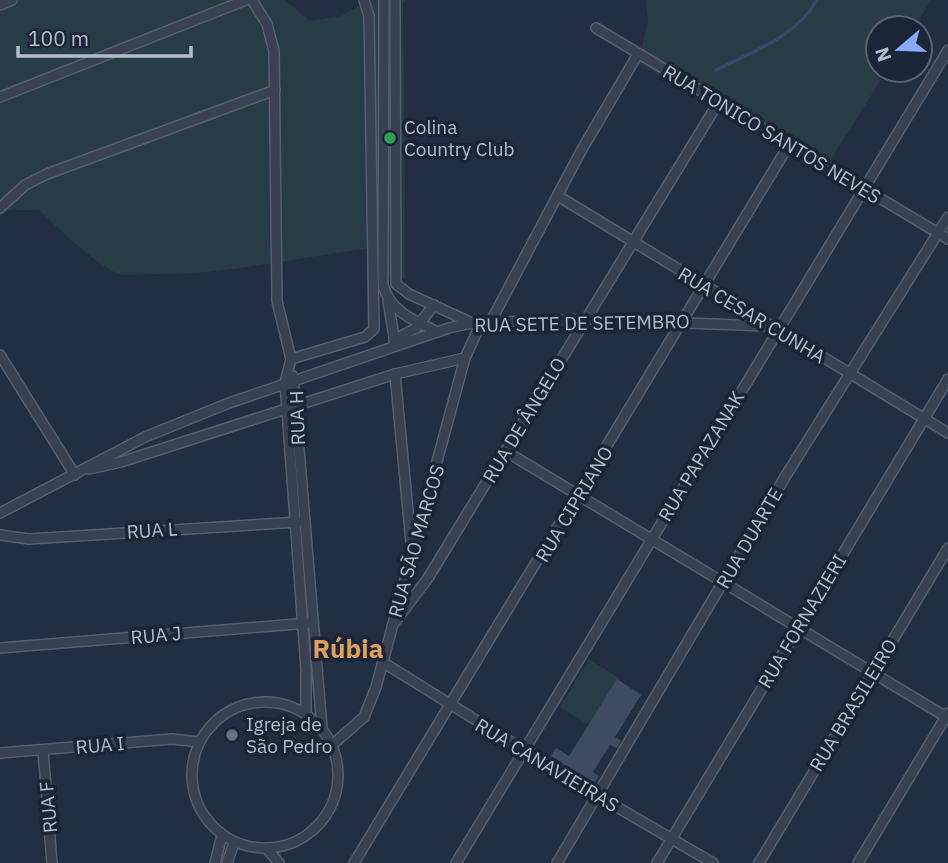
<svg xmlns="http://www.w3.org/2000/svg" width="948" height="863" font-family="'IBM Plex Sans',sans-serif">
	<rect width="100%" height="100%" fill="#232e42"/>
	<!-- green -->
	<g fill="#253d43">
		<path d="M0,0H285L310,21L341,16L370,0H406L403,2L405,279L378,271L377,192L375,248C300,256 226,276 151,274C141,274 128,276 119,274C98,267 56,226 39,210H6L0,216Z"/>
		<path d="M646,0H931L914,28H878V70H887L825,169L638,63L648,21Z"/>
		<path d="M589,659L619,678L589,725L560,707Z"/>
	</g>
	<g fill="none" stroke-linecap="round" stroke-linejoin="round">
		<!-- stream -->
		<path stroke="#35486a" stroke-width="3.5" d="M716,70C752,52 796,37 817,0"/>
	</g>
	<!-- building -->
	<path fill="#3f4b62" d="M617,679L641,695L615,737L621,741L617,748L610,745L593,772L599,776L594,784L551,756L556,748L569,756Z"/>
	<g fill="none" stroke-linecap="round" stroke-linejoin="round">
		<defs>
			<g id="minor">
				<path d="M252,0L267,24L274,51L277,301L291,359L285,383L306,669V714"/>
				<path d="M384,0L383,285C390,312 415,321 438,332"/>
				<path d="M395,0L396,284L409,294L472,323"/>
				<path d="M0,5L12,0"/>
				<path d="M596,28L948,239"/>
				<path d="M0,97L246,0"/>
				<path d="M558,196L948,433"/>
				<path d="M0,208L25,185L47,174L275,90"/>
				<path d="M388,301L395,343"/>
				<path d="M490,323L581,151L638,54"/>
				<path d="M394,340L416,328L434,305"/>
				<path d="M0,355L75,475"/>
				<path d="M291,359L365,337L374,329L369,16L364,0"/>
				<path d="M395,374L411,543"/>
				<path d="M293,376L322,728"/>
				<path d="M505,451L948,718"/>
				<path d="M89,469L121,462L395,374L465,358"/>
				<path d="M0,513L145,437L229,403L449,328L472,323L586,319L767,326"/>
				<path d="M0,535L29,539L299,522"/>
				<path d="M392,626L428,578L718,103"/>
				<path d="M0,648L309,623"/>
				<path d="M384,663L598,796L713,863"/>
				<circle cx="265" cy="775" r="73"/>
				<path d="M331,746L364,717L376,687L465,358L481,323"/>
				<path d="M43,750L52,863"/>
				<path d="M0,753L172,739L199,742"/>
				<path d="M267,849L279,863"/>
				<path d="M215,863L222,835"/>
				<path d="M227,863L234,843"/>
				<path d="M354,863L790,143"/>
				<path d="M456,863L948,50"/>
				<path d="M557,863L785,477L948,217"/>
				<path d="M657,863L948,379"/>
				<path d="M759,863L948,548"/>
				<path d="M858,863L948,713"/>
			</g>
		</defs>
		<!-- minor casing -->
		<use href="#minor" stroke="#555e6f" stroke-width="12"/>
		<!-- minor -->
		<use href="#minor" stroke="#384051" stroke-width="9"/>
	</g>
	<!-- markers -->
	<circle fill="#2e9e5b" stroke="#1c2537" stroke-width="2.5" cx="390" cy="138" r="7"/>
	<circle fill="#6b7280" stroke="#1c2537" stroke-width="2.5" cx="232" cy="735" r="7"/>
	<g text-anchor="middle" stroke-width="7" stroke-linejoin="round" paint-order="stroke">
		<!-- poi labels -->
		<g font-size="19" fill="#b4bccc" stroke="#1c2537" text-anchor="start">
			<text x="404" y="134">Colina<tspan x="404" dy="22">Country Club</tspan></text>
			<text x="246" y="731">Igreja de<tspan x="246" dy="22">São Pedro</tspan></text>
		</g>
		<!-- street labels -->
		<g font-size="19" fill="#b4bccc" stroke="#1c2537">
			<text transform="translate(772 134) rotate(31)" y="7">RUA TONICO SANTOS NEVES</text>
			<text transform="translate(752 315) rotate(31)" y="7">RUA CESAR CUNHA</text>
			<text transform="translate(582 323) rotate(-1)" y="7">RUA SETE DE SETEMBRO</text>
			<text transform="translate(297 418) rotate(-92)" y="7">RUA H</text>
			<text transform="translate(524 420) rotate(-59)" y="7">RUA DE ÂNGELO</text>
			<text transform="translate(701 456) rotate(-59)" y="7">RUA PAPAZANAK</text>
			<text transform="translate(574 504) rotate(-59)" y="7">RUA CIPRIANO</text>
			<text transform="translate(152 530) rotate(-4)" y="7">RUA L</text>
			<text transform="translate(749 538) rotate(-60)" y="7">RUA DUARTE</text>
			<text transform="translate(416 541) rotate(-74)" y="7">RUA SÃO MARCOS</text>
			<text transform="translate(802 621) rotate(-59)" y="7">RUA FORNAZIERI</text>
			<text transform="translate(156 635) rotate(-5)" y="7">RUA J</text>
			<text transform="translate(853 705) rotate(-59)" y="7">RUA BRASILEIRO</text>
			<text transform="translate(100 745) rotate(-5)" y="7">RUA I</text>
			<text transform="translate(547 765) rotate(31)" y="7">RUA CANAVIEIRAS</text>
			<text transform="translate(48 807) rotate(-95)" y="7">RUA F</text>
		</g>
		<!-- district labels -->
		<g font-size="26" font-weight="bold" fill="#de9e5d" stroke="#1c2537">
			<text x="348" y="658">Rúbia</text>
		</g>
	</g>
	<!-- north arrow -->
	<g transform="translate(899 49) rotate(251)"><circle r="33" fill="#1c2537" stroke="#596173" stroke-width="2"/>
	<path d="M0-5L12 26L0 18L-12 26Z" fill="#86acff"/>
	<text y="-10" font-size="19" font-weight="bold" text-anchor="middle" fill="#b4bccc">N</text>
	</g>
	<!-- scale -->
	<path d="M18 46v10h173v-10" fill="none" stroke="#b4bccc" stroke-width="3.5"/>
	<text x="28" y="46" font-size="21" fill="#b4bccc" stroke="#1c2537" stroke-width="5" paint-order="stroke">100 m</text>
</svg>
